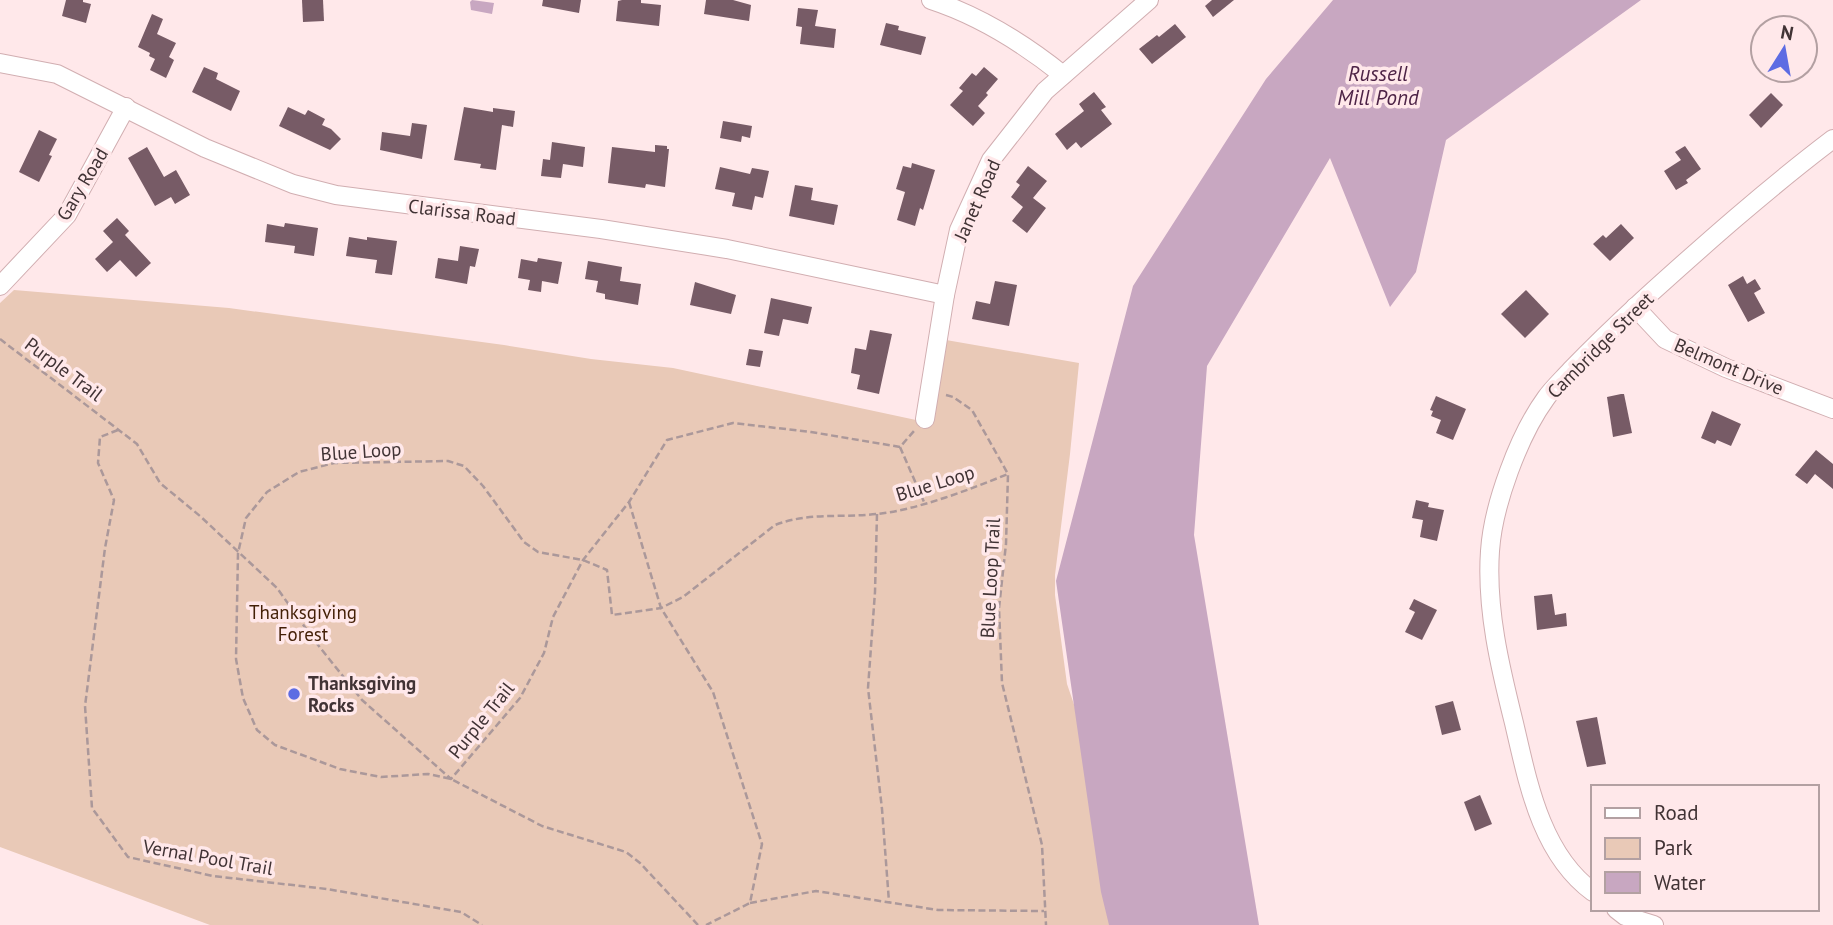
<svg xmlns="http://www.w3.org/2000/svg" width="1833" height="925" font-family="'PT Sans',sans-serif">
	<rect width="100%" height="100%" fill="#ffe8ea"/>
	<!-- green -->
	<path fill="#e9c9b7" d="M14,290L229,308L504,345L591,359L673,368L930,423L946,340L1079,363L1070,454L1055,575V595L1067,684L1080,722L1118,925H210L0,847V303Z"/>
	<!-- water -->
	<g fill="#c8a7c1">
		<path d="M472,0L494,3L492,14L471,10L470,2Z"/>
		<path d="M1333,0H1641L1446,140L1416,272L1390,307L1330,158L1207,366L1194,535L1259,925H1109L1101,892L1056,581L1133,286L1266,79Z"/>
	</g>
	<!-- building -->
	<g fill="#775b66">
		<path d="M66,0H83V2L91,4L86,23L62,16Z"/>
		<path d="M302,0H323L324,21L303,22Z"/>
		<path d="M543,0H581L579,13L542,6Z"/>
		<path d="M622,0H641V3L661,5L659,26L616,21L618,1Z"/>
		<path d="M706,0H733L751,5L749,21L704,14Z"/>
		<path d="M1212,0H1234L1213,17L1205,6Z"/>
		<path d="M798,8L818,10L815,26L836,29L834,48L800,44L802,27L796,26Z"/>
		<path d="M152,14L163,19L157,34L176,43L169,57L174,60L166,78L150,70L155,59L149,56L150,53L138,47Z"/>
		<path d="M886,23L899,26L898,30L926,37L921,55L880,45Z"/>
		<path d="M1175,24L1186,37L1152,64L1139,49L1157,35L1159,37Z"/>
		<path d="M204,67L218,73L216,79L240,91L231,111L192,92Z"/>
		<path d="M984,67L998,79L986,93L988,95L978,106L985,113L973,126L950,105L963,91L959,88L972,73L976,76Z"/>
		<path d="M1094,92L1106,107L1101,110L1112,124L1081,148L1076,142L1067,150L1055,134L1084,111L1079,104Z"/>
		<path d="M1771,93L1783,105L1761,128L1749,115Z"/>
		<path d="M288,107L305,115L308,110L325,119L322,125L331,129L341,139L330,150L279,126Z"/>
		<path d="M464,107L493,112V108L515,111L513,127L502,125L496,170L480,168L481,164L454,160Z"/>
		<path d="M723,121L752,126L750,138L742,136L741,142L720,138Z"/>
		<path d="M412,123L427,125L422,159L380,150L382,132L410,136Z"/>
		<path d="M39,130L57,139L49,155L52,156L39,182L19,172Z"/>
		<path d="M552,142L585,147L583,167L563,164L561,178L541,176L543,159L550,160Z"/>
		<path d="M655,145L667,146V149H669L665,187L646,184L645,188L608,183L612,147L655,152Z"/>
		<path d="M1685,146L1701,169L1686,180L1688,183L1676,190L1664,171L1681,160L1675,152Z"/>
		<path d="M147,147L164,177L176,170L190,195L175,204L171,197L155,206L128,158Z"/>
		<path d="M912,163L935,170L923,210L920,208L915,226L897,220L905,192L896,189L903,166L911,168Z"/>
		<path d="M1028,166L1047,181L1033,198L1046,208L1027,233L1012,221L1023,207L1011,197L1020,185L1016,182Z"/>
		<path d="M720,167L750,174L752,168L769,171L763,198L755,196L752,210L732,206L735,193L715,189Z"/>
		<path d="M795,185L813,188L811,200L838,205L834,225L789,216Z"/>
		<path d="M117,218L129,231L125,235L151,263L136,277L120,260L107,272L95,259L113,242L103,231Z"/>
		<path d="M285,223L318,228L314,256L294,253L295,246L265,242L267,224L284,227Z"/>
		<path d="M1621,224L1634,238L1610,261L1593,244L1603,235L1606,238Z"/>
		<path d="M349,237L367,240V237L397,241L392,275L375,273L377,260L346,256Z"/>
		<path d="M460,246L479,249L475,267L470,266L467,284L435,278L438,258L458,261Z"/>
		<path d="M538,258L562,262L558,284L542,281L541,292L528,290L530,280L518,278L521,259L537,262Z"/>
		<path d="M588,261L622,267L620,281L641,284L638,305L605,299V294L596,292L598,281L585,279Z"/>
		<path d="M1743,276L1747,284L1755,279L1761,289L1754,293L1765,313L1748,322L1728,285Z"/>
		<path d="M995,281L1017,285L1009,326L972,319L976,301L990,304Z"/>
		<path d="M695,282L736,295L731,314L690,305Z"/>
		<path d="M1526,290L1549,314L1525,338L1501,314Z"/>
		<path d="M771,298L812,307L808,324L783,319L779,336L764,333Z"/>
		<path d="M870,330L892,334L879,394L857,389L860,375L851,373L855,348L866,350Z"/>
		<path d="M749,349L763,351L760,367L746,365Z"/>
		<path d="M1621,394H1624L1632,433L1613,437L1607,397Z"/>
		<path d="M1436,396L1466,409L1453,440L1436,433L1441,420L1431,416L1433,411L1430,410Z"/>
		<path d="M1712,411L1741,424L1731,446L1717,440L1715,444L1701,438Z"/>
		<path d="M1816,450L1833,464V489L1815,474L1807,484L1795,475Z"/>
		<path d="M1416,500L1429,503L1428,507L1444,510L1437,541L1420,537L1423,520L1412,518Z"/>
		<path d="M1552,594L1555,615L1566,613L1567,626L1537,630L1534,596Z"/>
		<path d="M1414,599L1437,610L1422,640L1405,632L1415,612L1409,609Z"/>
		<path d="M1453,701L1461,730L1442,735L1435,706Z"/>
		<path d="M1597,717L1606,764L1587,767L1576,721Z"/>
		<path d="M1480,795L1492,824L1475,831L1464,802Z"/>
	</g>
	<g fill="none" stroke-linecap="round" stroke-linejoin="round">
		<defs>
			<g id="minor">
				<path d="M931,0C980,16 1023,43 1063,75"/>
				<path d="M0,63L57,74L205,148L293,184L336,195L601,229L727,249L945,295"/>
				<path d="M0,286L67,215L126,107"/>
				<path d="M1635,307L1665,339L1726,368L1833,409"/>
				<path d="M925,419L945,295L959,230L991,160L1045,91L1149,0"/>
				<path d="M1593,892C1541,854 1528,783 1514,723C1500,667 1486,609 1490,551C1493,505 1519,435 1546,398C1553,388 1563,379 1571,370C1594,346 1618,323 1643,300C1705,244 1767,189 1833,139"/>
				<path d="M1616,909L1625,916L1654,925"/>
			</g>
		</defs>
		<!-- minor casing -->
		<use href="#minor" stroke="#d1aeb1" stroke-width="20"/>
		<!-- path -->
		<g stroke="#ab989a" stroke-width="2.5" stroke-dasharray="7 3.5" stroke-linecap="butt">
			<path d="M0,339L137,444L160,483L200,516L277,588L314,640L362,700L451,779L520,698L544,653L553,617L583,560L629,502L667,440L733,423L811,432L900,447L914,431"/>
			<path d="M946,395L953,397L972,410L1008,474L1006,544L999,608L1002,683L1042,845L1046,925"/>
			<path d="M118,430L100,437L98,463L114,500L105,548L85,706L92,808L128,857L213,876L327,889L461,912L482,925"/>
			<path d="M900,447L924,502"/>
			<path d="M629,502L661,608L713,692L762,844L750,903L706,925"/>
			<path d="M877,514L875,592L868,688L882,809L889,902"/>
			<path d="M750,903L816,891L938,910L1044,911"/>
			<path d="M698,925L640,863L626,852L542,826L451,779L428,774L381,777L340,769L275,745L257,730L243,698L236,659L238,553L246,518L267,492L299,472L334,463L448,461L464,466L483,486L524,542L538,552L583,560L607,570L612,615L661,608L683,597L775,525C809,512 842,518 877,514C917,510 971,489 1008,474"/>
		</g>
		<!-- minor -->
		<use href="#minor" stroke="#fff" stroke-width="18"/>
	</g>
	<!-- markers -->
	<circle fill="#5d6ce3" stroke="#ffe8ea" stroke-width="2.5" cx="294" cy="694" r="7"/>
	<g text-anchor="middle" stroke-width="7" stroke-linejoin="round" paint-order="stroke">
		<!-- street labels -->
		<g font-size="19" fill="#413335" stroke="#ffe8ea">
			<text transform="translate(82 184) rotate(-59)" y="7">Gary Road</text>
			<text transform="translate(977 200) rotate(-66)" y="7">Janet Road</text>
			<text transform="translate(462 212) rotate(7)" y="7">Clarissa Road</text>
			<text transform="translate(1600 345) rotate(-45)" y="7">Cambridge Street</text>
			<text transform="translate(1729 366) rotate(23)" y="7">Belmont Drive</text>
			<text transform="translate(64 369) rotate(37)" y="7">Purple Trail</text>
			<text transform="translate(361 451) rotate(-4)" y="7">Blue Loop</text>
			<text transform="translate(935 483) rotate(-17)" y="7">Blue Loop</text>
			<text transform="translate(990 578) rotate(-87)" y="7">Blue Loop Trail</text>
			<text transform="translate(481 720) rotate(-51)" y="7">Purple Trail</text>
			<text transform="translate(208 857) rotate(10)" y="7">Vernal Pool Trail</text>
		</g>
		<!-- park labels -->
		<g font-size="19" fill="#431f06" stroke="#ffe8ea">
			<text x="303" y="619">Thanksgiving<tspan x="303" dy="22">Forest</tspan></text>
		</g>
		<!-- poi labels -->
		<g font-size="19" font-weight="bold" fill="#413335" stroke="#ffe8ea" text-anchor="start">
			<text x="308" y="690">Thanksgiving<tspan x="308" dy="22">Rocks</tspan></text>
		</g>
		<!-- water labels -->
		<g font-size="21" font-style="italic" fill="#4d2346" stroke="#ffe8ea">
			<text x="1378" y="81">Russell<tspan x="1378" dy="24">Mill Pond</tspan></text>
		</g>
	</g>
	<!-- legend -->
	<rect x="1591" y="785" width="228" height="126" fill="#ffe8ea" stroke="#b3a0a2" stroke-width="2"/>
	<rect x="1605" y="808" width="35" height="10" fill="#ffffff" stroke="#b3a0a2" stroke-width="2"/>
	<text x="1654" y="820" font-size="21" fill="#413335">Road</text>
	<rect x="1605" y="838" width="35" height="21" fill="#e9c9b7" stroke="#b3a0a2" stroke-width="2"/>
	<text x="1654" y="855" font-size="21" fill="#413335">Park</text>
	<rect x="1605" y="872" width="35" height="21" fill="#c8a7c1" stroke="#b3a0a2" stroke-width="2"/>
	<text x="1654" y="890" font-size="21" fill="#413335">Water</text>
	<!-- north arrow -->
	<g transform="translate(1784 49) rotate(11)"><circle r="33" fill="#ffe8ea" stroke="#b3a0a2" stroke-width="2"/>
	<path d="M0-5L12 26L0 18L-12 26Z" fill="#5d6ce3"/>
	<text y="-10" font-size="19" font-weight="bold" text-anchor="middle" fill="#413335">N</text>
	</g>
</svg>
